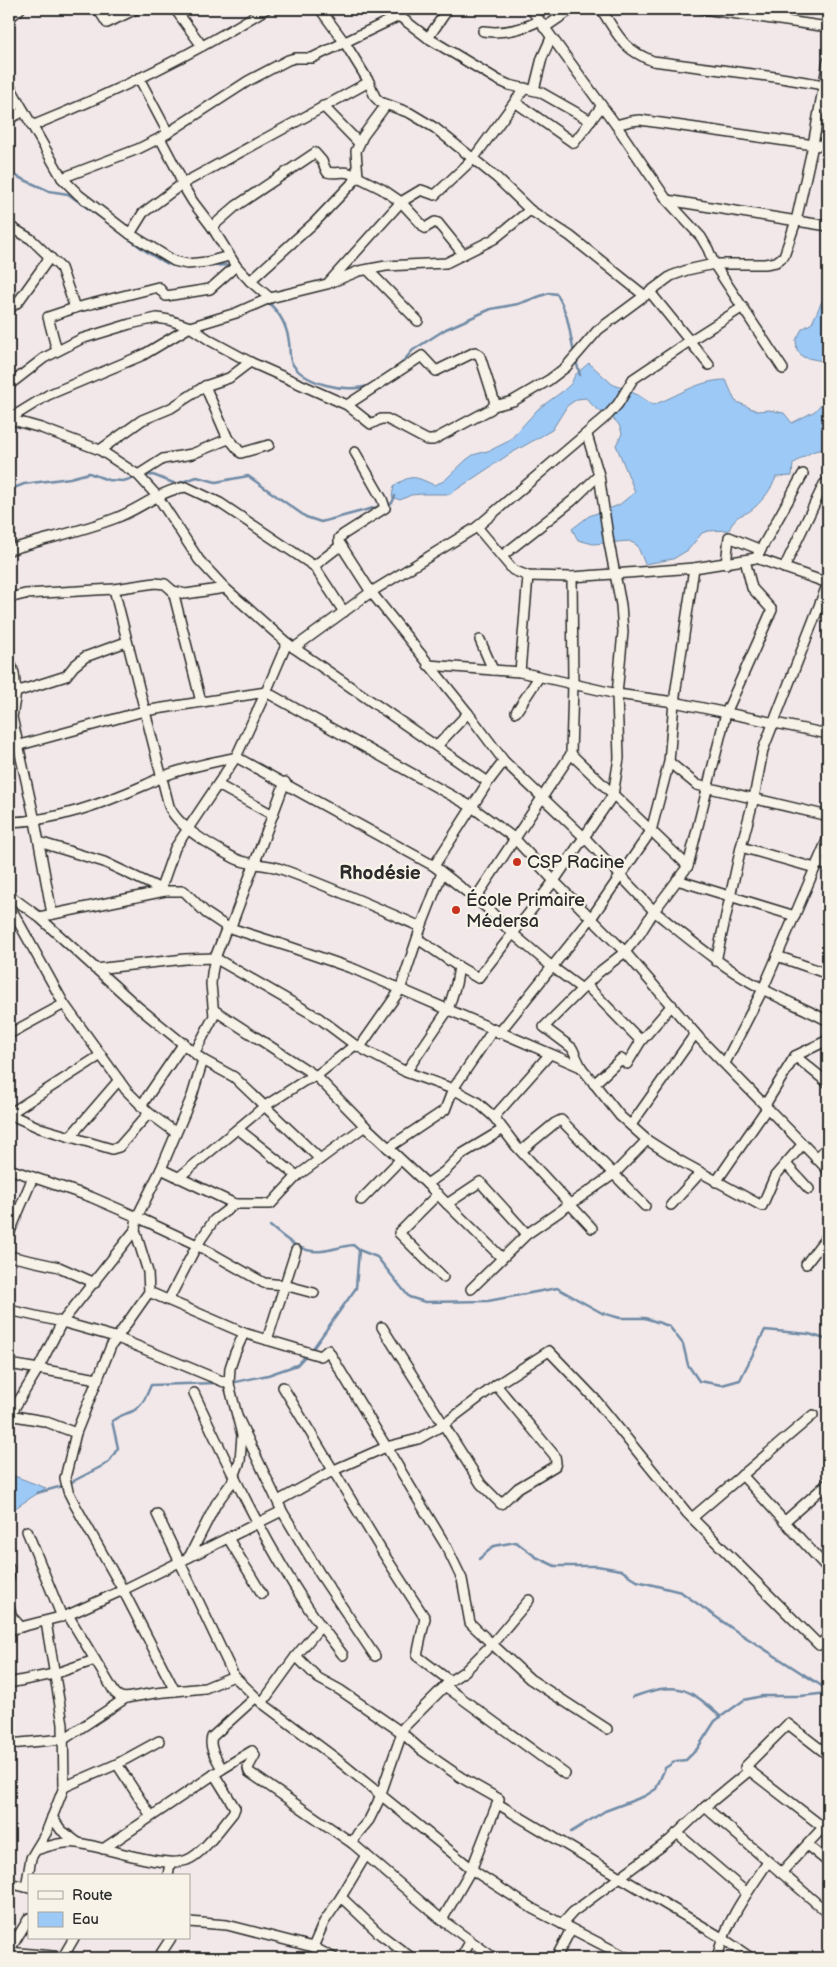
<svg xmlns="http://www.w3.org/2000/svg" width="837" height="1967" font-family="'Balsamiq Sans',sans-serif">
	<rect width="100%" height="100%" fill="#f2e8e9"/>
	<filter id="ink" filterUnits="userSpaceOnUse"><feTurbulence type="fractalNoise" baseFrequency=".02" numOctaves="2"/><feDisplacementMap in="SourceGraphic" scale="10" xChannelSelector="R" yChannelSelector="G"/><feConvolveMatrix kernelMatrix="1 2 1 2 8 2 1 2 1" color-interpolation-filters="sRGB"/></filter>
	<g filter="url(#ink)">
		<!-- water -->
		<g fill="#9dc9f7" stroke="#6f8aa5">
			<path d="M828,294V368L827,362L803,357L797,350L796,340L802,329L812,323L822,301Z"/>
			<path d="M589,363L612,384L638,395L653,405C678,396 698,380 726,380L735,401L757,411L769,410L784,413L792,423L815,411L828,396V451C817,446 803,457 793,464L792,476L776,477C772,488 764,499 755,507C742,519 738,510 729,530L708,531L702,533L688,550L673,559L645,564L637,545L629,541L593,544L578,540L572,529L589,516L619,505L635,492L616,445L622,434C620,419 609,417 598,410C593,407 590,402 586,398L577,399L567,406L552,430L508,455L450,494H422L411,495L400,500L392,497L394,486C412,474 414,476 434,485L444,481L466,460L473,455L491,450L509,441L538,409L563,391L571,384L575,375Z"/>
			<path d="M9,1474L46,1488L9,1512Z"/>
		</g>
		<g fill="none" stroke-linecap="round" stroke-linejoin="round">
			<!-- stream -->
			<g stroke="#6f8aa5" stroke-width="2.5">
				<path d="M9,173L49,191L68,194L125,235"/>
				<path d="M129,239C145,250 163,266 183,267"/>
				<path d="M196,267L226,265L230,268"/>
				<path d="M234,272L245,281"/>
				<path d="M268,302C279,312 287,326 289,342C290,347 289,355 291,361C301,384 348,394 370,385"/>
				<path d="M576,361L580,375"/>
				<path d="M385,375L400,365L413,350L446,329L491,309L518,304L549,293L557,294C569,315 569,330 574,353"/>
				<path d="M142,476L153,475L176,484L197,477L216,482L248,476L306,517L321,522L381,506"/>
				<path d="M9,490L24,484L70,478L89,473L108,480L123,481L137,477"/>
				<path d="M387,506L392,503L395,496"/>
				<path d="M270,1226C285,1238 301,1254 322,1251C332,1250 343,1246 353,1245L359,1250L377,1257L409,1297L425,1302L488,1301L557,1288L602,1313L620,1318H645L669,1326L683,1344L688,1365L699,1381L722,1385L740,1380L765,1330L809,1334L828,1340"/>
				<path d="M231,1383L268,1375L297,1365L314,1347L356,1288L359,1250"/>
				<path d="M37,1493L66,1485L108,1463L118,1448L112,1421C121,1414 124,1415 133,1411C143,1406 147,1394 151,1385L216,1383"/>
				<path d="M479,1559L494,1546L516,1542L536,1557L555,1566H597L621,1570L637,1581L681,1592L733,1629L828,1690"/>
				<path d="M633,1697C677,1681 687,1686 721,1717"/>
				<path d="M571,1832L605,1811L645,1796L656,1789L665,1768L676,1761L686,1760L697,1749L715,1721L744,1700L762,1696H801L828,1693"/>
			</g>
			<defs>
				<g id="minor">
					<path d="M98,9L107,23L136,9"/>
					<path d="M175,9L202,46"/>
					<path d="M320,9L345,43L369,82L375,97L380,102L410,113L435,128L497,178L530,210"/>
					<path d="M531,9L616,125L667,200L701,237L708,249L714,264L783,369"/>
					<path d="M601,9C618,35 622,49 653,61L775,77L824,85"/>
					<path d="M703,9L828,27"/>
					<path d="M9,18L20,9"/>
					<path d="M544,28L572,9"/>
					<path d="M483,31C503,34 520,30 539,21"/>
					<path d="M428,38L448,9"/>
					<path d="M139,78L168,133"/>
					<path d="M9,85L62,178L79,195L130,234L174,261L187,264L207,262L229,256"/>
					<path d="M534,90L542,58L551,38"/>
					<path d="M515,102L574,143L601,107"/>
					<path d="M323,106L359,143"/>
					<path d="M9,119L24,111"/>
					<path d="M616,125L631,121L640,120L828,147"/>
					<path d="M32,126C113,93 192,55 266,9"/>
					<path d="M160,138L178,172L182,184L193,202L212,227L236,266L250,281"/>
					<path d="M358,177L356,151L363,136L386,105"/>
					<path d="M62,178L138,149L160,138L248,81L288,60L295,58H312L399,16L428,38L498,80L509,85L540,92L591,121"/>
					<path d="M667,200L828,226"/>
					<path d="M9,226L31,239L61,268L75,308"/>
					<path d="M212,227L236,206L315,153L322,161L327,172C340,175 343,168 358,177"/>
					<path d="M130,234L143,213L182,184L369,82"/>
					<path d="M368,270L418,321"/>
					<path d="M329,282L401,202L425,228L435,222L438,223L463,254"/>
					<path d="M650,292L709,365"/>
					<path d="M270,298L250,281L315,222L358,177L382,189L401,202L421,190L435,195L473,159L525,88"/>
					<path d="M9,309L18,302L50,257"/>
					<path d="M57,351L48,317L75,308L158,287L166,296L210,289L236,266"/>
					<path d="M9,385L44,358L81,339L130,324L157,318L169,320L190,327L211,341L250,362L347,405L371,424L381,419H387L427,440H433L491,409L495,403L480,356L475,352L436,371L422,356L347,405"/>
					<path d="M205,386L228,439"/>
					<path d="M494,406L513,401L549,380L566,367L598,330L671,276L687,270L714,264H765L776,262L784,256L796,221L813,145L828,61"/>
					<path d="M9,419L48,395L143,355L190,327L236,313L270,298L327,284L359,271L386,266L446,263L494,239L530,210L570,236L645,296"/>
					<path d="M9,419L41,428L100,450L138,475L158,497L199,560L225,588L287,643L488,782"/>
					<path d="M100,450L142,420L171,408L205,386L229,378L250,362"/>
					<path d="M355,452L382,499L385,508L344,534L339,538V542L371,592L468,713L437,746"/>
					<path d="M138,475L163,459L192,454L228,439L232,442L241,453L269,445"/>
					<path d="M477,527L513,570L528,576L572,577L694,568L756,558L828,583L763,750L754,798L741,847L716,961"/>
					<path d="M9,550C44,539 82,531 116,518C140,509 161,490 186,487L220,503L314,566L344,612"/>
					<path d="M502,556L572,501L599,475"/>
					<path d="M756,558L803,474"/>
					<path d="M726,564L729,537L761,550"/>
					<path d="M314,566L340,546"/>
					<path d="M784,568L824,484"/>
					<path d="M114,589L169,806C178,828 214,847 234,858C249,866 265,863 281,869C329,886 375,907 421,927"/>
					<path d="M173,591L201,702"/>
					<path d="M9,598L25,594L114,589L155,583L165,584L173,591L186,594L225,588"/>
					<path d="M480,640L493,670"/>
					<path d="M294,648L371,592L477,527L608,415L618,404L633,379L691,340L743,307"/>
					<path d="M9,659L14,673L16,692L12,717L35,821L52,914"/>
					<path d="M428,665L520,672L617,694L674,702L828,734"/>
					<path d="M520,672L528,576"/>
					<path d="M16,692L66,676L74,666L85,657L126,642"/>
					<path d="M516,712L539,677"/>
					<path d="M468,713L504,761L585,838L654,911L688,866L571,754"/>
					<path d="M9,748L144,711L266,692L472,807L514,838L554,881L625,952L701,1040L828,1170"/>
					<path d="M669,762L697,785L828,816"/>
					<path d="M218,785L273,815"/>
					<path d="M9,822C56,821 102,804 145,785C151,783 156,779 162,777C185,767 212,763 236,757L434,866L487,908L512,933L551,966L582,989"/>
					<path d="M39,842L104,862L165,891"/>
					<path d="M741,847L815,868"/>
					<path d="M818,862L828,866"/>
					<path d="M434,866L488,782L504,761"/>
					<path d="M688,866L726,713L772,610L752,588L745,560"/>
					<path d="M677,880L795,916"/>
					<path d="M161,888L175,848L236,757L266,692L287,643"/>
					<path d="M9,895L39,917L138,1007L203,1060L234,1077L320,1159"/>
					<path d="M475,899L571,754L573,684L572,577"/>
					<path d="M9,905L64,1004L126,1090L149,1113L175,1132"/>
					<path d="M39,917L165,891H184L206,913L227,927L215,958L212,973L211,984L214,1016L195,1052"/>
					<path d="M227,927L290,947L354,969L581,1067L620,1116L647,1140L614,1174L527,1234L471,1289"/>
					<path d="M230,929L285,782"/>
					<path d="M418,939L459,967L478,978L554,881L613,795L619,758L617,694L623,632L621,605L609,543L599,475L587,435"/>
					<path d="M777,956L828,974"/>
					<path d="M95,969L185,959L215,958L319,1018L355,1045L406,1072L453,1089L477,1102L494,1117L516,1146L592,1228"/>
					<path d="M586,985L641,1041"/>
					<path d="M214,1010L316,1076L365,1126L427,1184L502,1258"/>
					<path d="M499,1033L592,917L651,831L669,762L674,702L694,568"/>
					<path d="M9,1034L64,1004"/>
					<path d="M360,1047L400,990L421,927L442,873"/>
					<path d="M795,1056L828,1083"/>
					<path d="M725,1063L763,989L828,838"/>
					<path d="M581,1067L572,1048L544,1027L598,973L625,952L639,935L654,911C689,939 723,968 763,989C784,1001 807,1009 828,1021"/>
					<path d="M406,1072L448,1010L456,984L459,967"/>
					<path d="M594,1084L621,1059L627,1064L641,1041L672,1005"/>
					<path d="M765,1105L795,1056L828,1040"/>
					<path d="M141,1106L184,1043"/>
					<path d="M9,1114L40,1128L112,1149L119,1147L149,1113"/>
					<path d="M9,1114L101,1055"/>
					<path d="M494,1117L549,1055"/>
					<path d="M631,1125L695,1034"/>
					<path d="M238,1129L297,1176"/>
					<path d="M70,1137L119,1080"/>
					<path d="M647,1140L680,1161L762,1206L775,1176L802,1145"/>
					<path d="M388,1148L445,1110L453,1089L493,1030"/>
					<path d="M521,1151L555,1123L561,1120L645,1206"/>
					<path d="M816,1159L828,1146"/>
					<path d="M786,1164L809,1189"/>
					<path d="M9,1169L91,1197L137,1217L197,1245L264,1283L284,1285L314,1293"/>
					<path d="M161,1169L235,1204H271L297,1176L365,1126"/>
					<path d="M178,1178L265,1106L304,1081L316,1076L355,1045"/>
					<path d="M716,1182L767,1108"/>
					<path d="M427,1184L444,1172L462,1154L502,1130"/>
					<path d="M438,1194L399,1233L443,1277"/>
					<path d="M361,1200L400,1160"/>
					<path d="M447,1204L480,1182L527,1234"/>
					<path d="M671,1205L700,1173"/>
					<path d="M9,1234L33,1177"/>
					<path d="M9,1256L59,1267L95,1283"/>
					<path d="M806,1264L828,1235"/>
					<path d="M149,1292L244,1333L321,1356L328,1350L446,1546L462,1579L470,1623L492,1644L529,1600"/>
					<path d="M169,1299L197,1245L214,1220L235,1204"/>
					<path d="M9,1310L62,1322L115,1337L229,1384"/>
					<path d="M382,1327L481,1484L501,1504L518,1488L555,1466L556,1462L555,1456L496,1385"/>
					<path d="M267,1340L296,1250"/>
					<path d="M9,1364L98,1379"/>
					<path d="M283,1387L383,1553L425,1618L417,1656L450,1681"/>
					<path d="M194,1393C228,1466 263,1539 307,1606C318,1623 331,1639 343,1655"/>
					<path d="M9,1415L44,1421L76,1433"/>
					<path d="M9,1417L38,1369L62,1322L135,1230"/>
					<path d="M239,1420L282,1511L320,1574L375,1656"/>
					<path d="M742,1475L828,1569"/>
					<path d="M278,1501L334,1470L386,1447L418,1439L443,1425L496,1385L549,1351L595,1399L687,1513L819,1645L828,1637"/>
					<path d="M157,1514L234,1676"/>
					<path d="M692,1518L813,1415"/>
					<path d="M784,1522L828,1483"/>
					<path d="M27,1531L62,1617"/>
					<path d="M228,1538L262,1594"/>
					<path d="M189,1557L216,1504L232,1482L240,1461L242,1435L229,1384L230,1368L235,1353L244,1333"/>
					<path d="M9,1568V1578"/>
					<path d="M9,1607L12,1617L21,1627"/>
					<path d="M68,1615L115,1693L120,1697L126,1698L155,1693L205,1688L234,1676L262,1703L334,1757L477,1873L533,1909L628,1958"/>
					<path d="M9,1630L68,1615L123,1590L282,1511"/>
					<path d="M296,1656L318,1678L340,1690L401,1732L420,1749L462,1778L499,1799L472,1868L442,1920"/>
					<path d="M9,1683L54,1674L95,1660"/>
					<path d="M445,1686L565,1774"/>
					<path d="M175,1691L123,1590L75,1505L68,1491L65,1478L76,1433L111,1346L149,1292L148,1272L135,1230L137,1217L161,1169L192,1096L203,1060"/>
					<path d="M262,1703L296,1656L321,1626"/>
					<path d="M9,1744L64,1739L126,1698"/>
					<path d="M828,1755L788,1724L745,1767L828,1831"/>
					<path d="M117,1764L159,1741"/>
					<path d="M222,1769C217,1759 208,1747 212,1737L255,1698"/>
					<path d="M64,1787L117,1764L151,1816"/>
					<path d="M498,1804L722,1938L751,1958"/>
					<path d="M705,1807L828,1913"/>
					<path d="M52,1817L61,1830L77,1842"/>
					<path d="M677,1833L747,1893"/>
					<path d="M352,1843L358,1833L369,1820L378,1802L404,1727L450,1681L465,1671L492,1644L530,1679L607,1729"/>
					<path d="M807,1845L828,1862"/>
					<path d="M103,1849L222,1769L252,1751L255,1755L248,1768L249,1772L352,1843L442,1920L494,1958"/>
					<path d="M36,1850C49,1846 65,1841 78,1843C105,1847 163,1869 187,1860C202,1855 222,1826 233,1813L235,1808L214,1774"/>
					<path d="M781,1873L828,1822"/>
					<path d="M168,1876L170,1863"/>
					<path d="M9,1883L29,1888"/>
					<path d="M26,1887L31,1858L46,1833L64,1787L63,1724L46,1622"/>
					<path d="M341,1897L366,1855"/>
					<path d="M189,1922L227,1925L313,1947L334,1958"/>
					<path d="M562,1924L573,1912L670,1840L705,1807L750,1770"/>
					<path d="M313,1947L324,1922L341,1897L381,1935L412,1958"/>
					<path d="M9,1951L29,1918"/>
					<path d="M9,1952L74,1958"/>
					<path d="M63,1957L74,1938"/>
					<path d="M158,1958L171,1938"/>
					<path d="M461,1958L470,1942"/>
					<path d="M556,1958L571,1929"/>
					<path d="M717,1958C726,1921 747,1893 768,1862"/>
				</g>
			</defs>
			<!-- minor casing -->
			<use href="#minor" stroke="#2b2b2b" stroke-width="12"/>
			<!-- minor -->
			<use href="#minor" stroke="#f7f3e8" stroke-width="9"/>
		</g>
	</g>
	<!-- markers -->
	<g fill="#c8321e" stroke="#f7f3e8" stroke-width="2">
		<circle cx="517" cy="862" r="5"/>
		<circle cx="456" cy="910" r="5"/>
	</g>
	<g text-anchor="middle" stroke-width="4.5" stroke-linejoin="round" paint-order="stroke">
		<!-- poi labels -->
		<g font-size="18" fill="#2b2b2b" stroke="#f7f3e8" text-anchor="start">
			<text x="527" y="868">CSP Racine</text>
			<text x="466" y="906">École Primaire<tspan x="466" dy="21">Médersa</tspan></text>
		</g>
		<!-- neighbourhood labels -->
		<g font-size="19" font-weight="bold" fill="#2b2b2b" stroke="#f7f3e8">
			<text x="380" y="879">Rhodésie</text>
		</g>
	</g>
	<!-- margin -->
	<rect width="837" height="1967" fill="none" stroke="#f7f3e8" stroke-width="30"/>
	<rect x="15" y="15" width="807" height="1937" fill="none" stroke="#2b2b2b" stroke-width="2" filter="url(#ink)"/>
	<!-- legend -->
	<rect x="28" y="1874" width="162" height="65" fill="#f7f3e8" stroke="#a5a39c"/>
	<rect x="38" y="1891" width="25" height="8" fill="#f7f3e8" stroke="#a5a39c"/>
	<text x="72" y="1900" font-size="15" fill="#2b2b2b">Route</text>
	<rect x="38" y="1912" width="25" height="15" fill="#9dc9f7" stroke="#a5a39c"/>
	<text x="72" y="1924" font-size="15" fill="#2b2b2b">Eau</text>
</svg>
